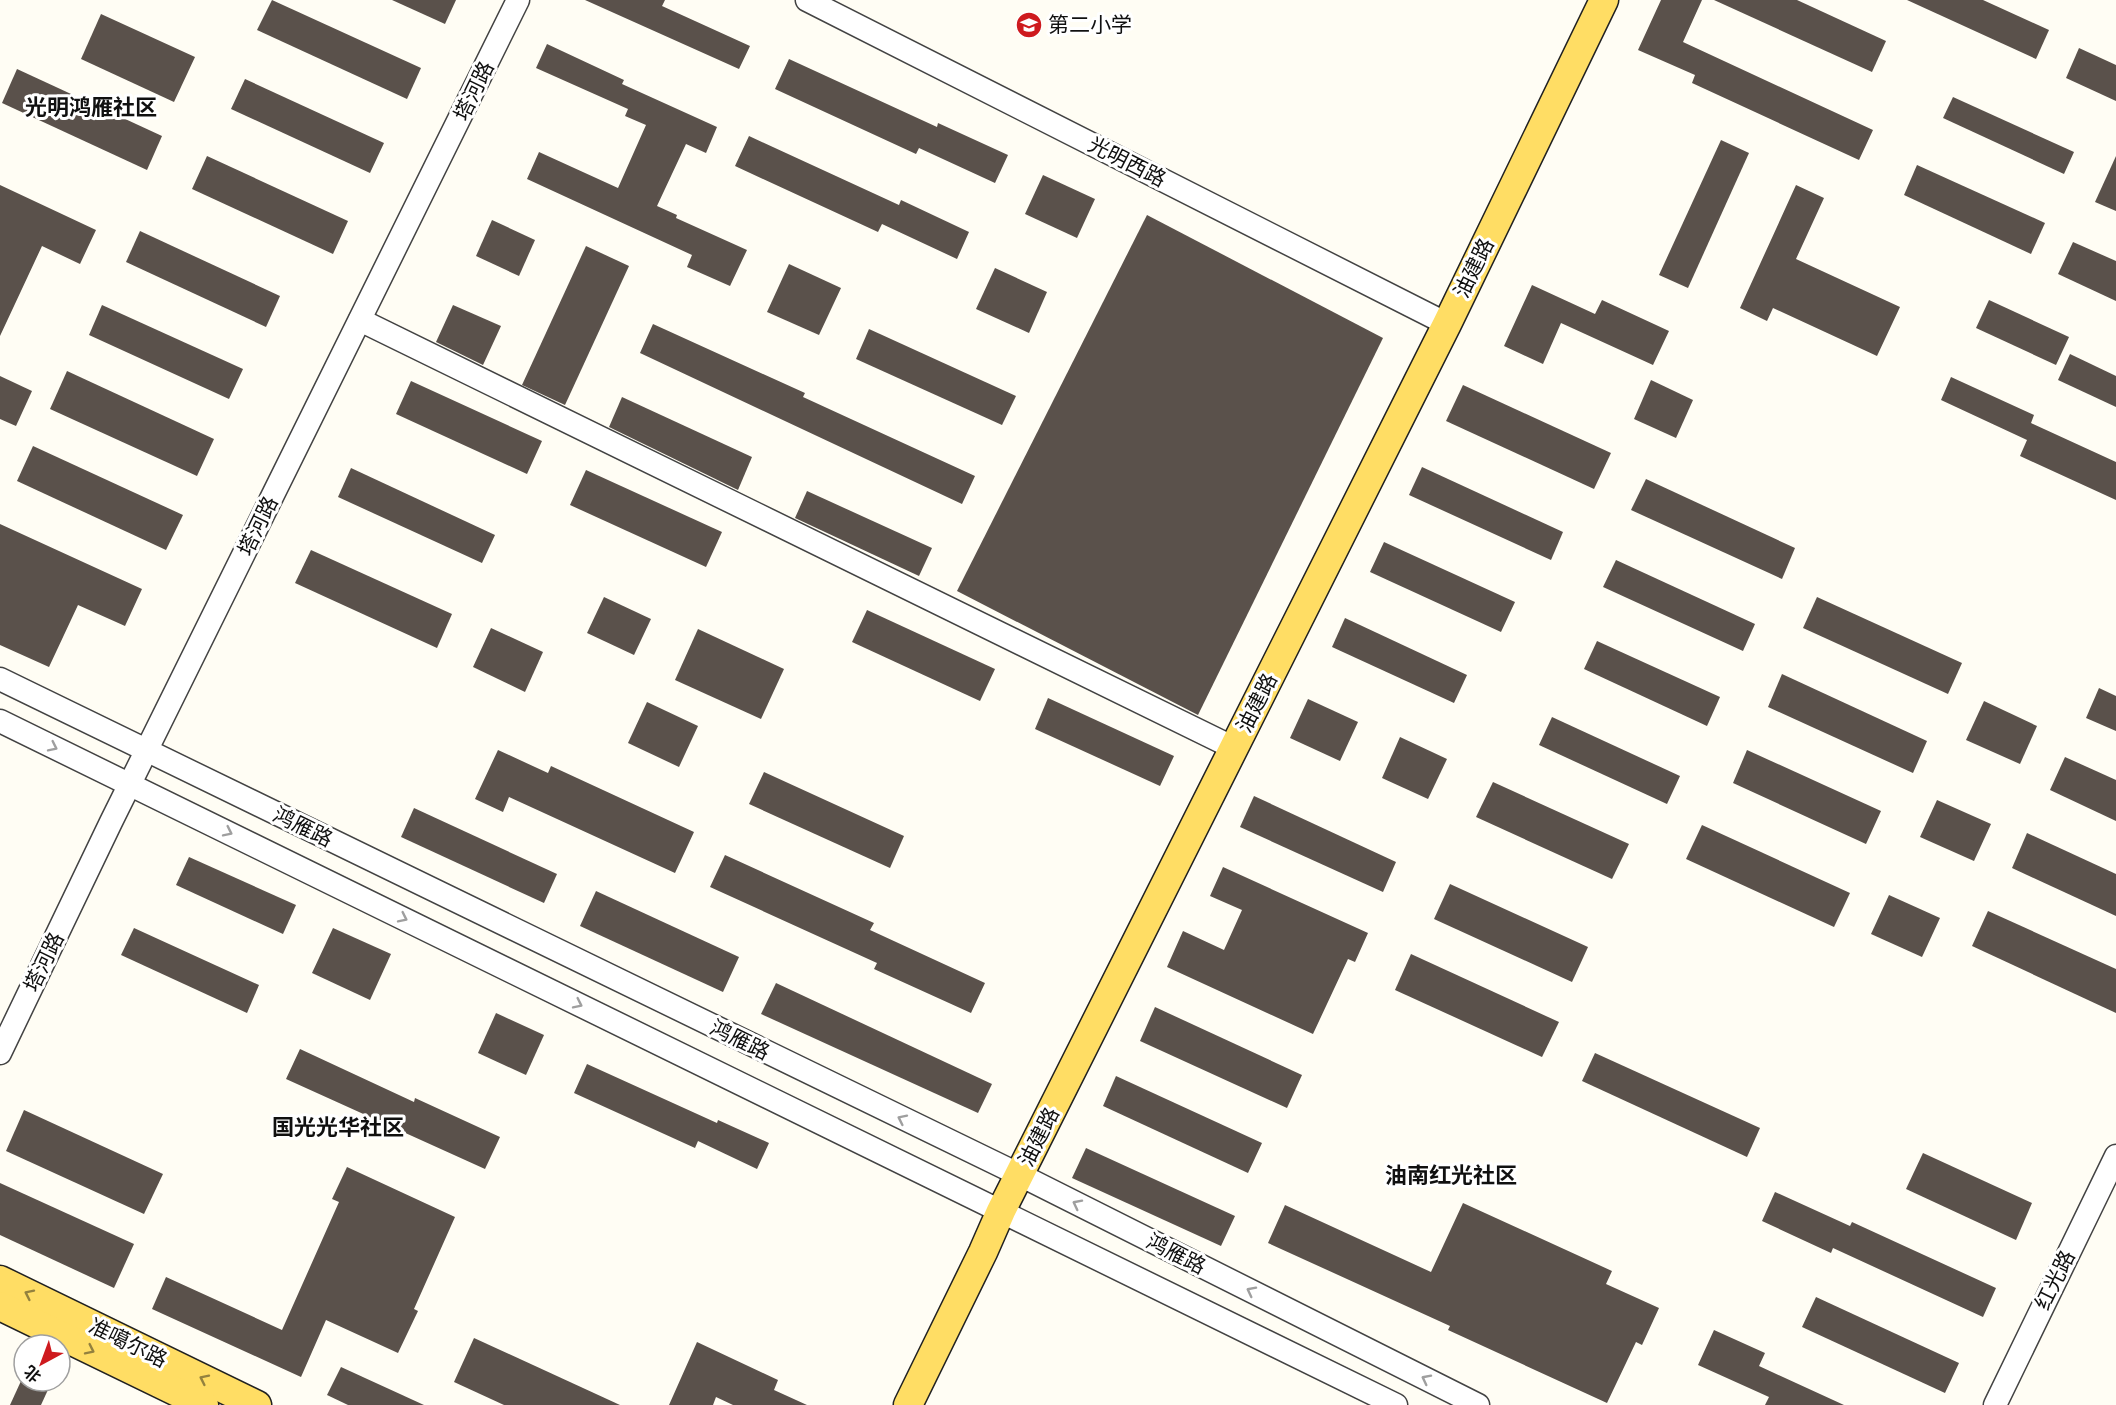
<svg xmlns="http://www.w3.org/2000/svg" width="2116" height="1405" font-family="Literata,'Noto Sans SC',serif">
	<rect width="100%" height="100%" fill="#fffdf4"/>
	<!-- building -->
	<g fill="#5a514b">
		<path d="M272,0L421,68L407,99L257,30Z"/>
		<path d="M392,0H456L445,24Z"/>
		<path d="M585,0H665L662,6L750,46L739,69Z"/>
		<path d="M1661,0H1702L1683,42L1873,130L1859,160L1692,83L1695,75L1638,50Z"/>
		<path d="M1714,0H1797L1886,41L1872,72Z"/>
		<path d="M1907,0H1983L2049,30L2036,59Z"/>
		<path d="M101,14L195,57L174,102L81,59Z"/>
		<path d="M547,44L624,80L622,84L717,127L706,153L686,144L657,206L677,215L676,218L747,250L730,286L687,267L692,255L527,179L539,152L618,188L646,125L625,116L628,109L536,68Z"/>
		<path d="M2079,48L2116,65V101L2066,78Z"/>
		<path d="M789,59L937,127L938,123L1008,155L995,183L919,148L916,154L775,89Z"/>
		<path d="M17,69L162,136L147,170L2,103Z"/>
		<path d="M245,79L384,143L370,173L231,109Z"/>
		<path d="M1953,97L2074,152L2064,174L1943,118Z"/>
		<path d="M749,136L899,205L901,200L969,232L957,259L882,224L878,232L735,166Z"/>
		<path d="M1721,140L1749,153L1688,288L1659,275Z"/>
		<path d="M207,156L348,221L333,254L192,189Z"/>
		<path d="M2116,156V211L2095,202Z"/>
		<path d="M1917,165L2045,223L2031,254L1904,195Z"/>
		<path d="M1043,175L1095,199L1077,238L1025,214Z"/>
		<path d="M0,185L96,230L80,264L42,246L0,336Z"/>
		<path d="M1796,185L1824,198L1796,259L1900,307L1877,356L1773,308L1767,321L1740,308Z"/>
		<path d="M1147,215L1383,338L1198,715L957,591Z"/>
		<path d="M492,220L535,240L519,276L476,256Z"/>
		<path d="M140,231L280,296L266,327L126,262Z"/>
		<path d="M2073,242L2116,261V301L2058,274Z"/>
		<path d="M586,246L629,266L565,405L522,385Z"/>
		<path d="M789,264L841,288L819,335L767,312Z"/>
		<path d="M995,268L1047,292L1029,333L976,309Z"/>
		<path d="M1532,285L1595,314L1602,300L1669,331L1653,365L1561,323L1543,364L1504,346Z"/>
		<path d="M1989,300L2069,337L2056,365L1976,328Z"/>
		<path d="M102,305L243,369L229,399L89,335Z"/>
		<path d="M453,305L501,326L483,365L436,342Z"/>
		<path d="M653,324L805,393L803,397L975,476L962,504L640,353Z"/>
		<path d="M869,329L1016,396L1002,425L856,359Z"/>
		<path d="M2070,354L2116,376V407L2058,380Z"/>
		<path d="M67,371L214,439L197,476L50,409Z"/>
		<path d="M0,376L32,391L16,426L0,419Z"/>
		<path d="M1951,377L2034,415L2031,423L2116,462V500L2020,456L2027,440L1941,400Z"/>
		<path d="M1651,380L1693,400L1676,438L1634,419Z"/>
		<path d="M411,381L542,441L527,474L396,414Z"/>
		<path d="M1463,385L1611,453L1594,489L1446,421Z"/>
		<path d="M622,397L752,457L738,490L609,427Z"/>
		<path d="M33,446L183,515L166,550L17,481Z"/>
		<path d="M1422,467L1563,532L1551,560L1409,495Z"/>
		<path d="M351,468L495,535L482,563L338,497Z"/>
		<path d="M586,470L722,532L706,567L570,505Z"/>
		<path d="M1646,479L1795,548L1782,579L1631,510Z"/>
		<path d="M807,491L932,548L919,576L795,518Z"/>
		<path d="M0,524L142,589L125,626L78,605L49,667L0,645Z"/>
		<path d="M1384,542L1515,602L1501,632L1370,572Z"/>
		<path d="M311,550L452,614L437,648L295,583Z"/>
		<path d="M1616,560L1755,624L1743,651L1603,587Z"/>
		<path d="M604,597L651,619L634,655L587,633Z"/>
		<path d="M1817,597L1962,663L1948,694L1803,628Z"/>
		<path d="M867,610L995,669L980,701L852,642Z"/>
		<path d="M1345,618L1467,675L1454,703L1332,647Z"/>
		<path d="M491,628L543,652L525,692L473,667Z"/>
		<path d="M698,629L784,669L761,719L675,680Z"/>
		<path d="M1597,641L1720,697L1707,726L1584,669Z"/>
		<path d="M1782,674L1927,741L1913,773L1768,707Z"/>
		<path d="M2099,688L2116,696V731L2086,718Z"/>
		<path d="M1048,698L1174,756L1160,786L1035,729Z"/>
		<path d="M1308,699L1358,722L1340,761L1290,738Z"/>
		<path d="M1984,701L2037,726L2020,764L1966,740Z"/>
		<path d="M647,702L698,726L679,767L628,743Z"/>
		<path d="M1552,717L1680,776L1667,804L1539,745Z"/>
		<path d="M1400,737L1447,759L1428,799L1382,778Z"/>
		<path d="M498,750L548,773L551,766L694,832L675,873L509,797L503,812L475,799Z"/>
		<path d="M1747,750L1881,811L1866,844L1733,783Z"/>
		<path d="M2065,757L2116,780V821L2050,790Z"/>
		<path d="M764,772L904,836L890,868L749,804Z"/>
		<path d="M1493,782L1629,844L1612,879L1476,817Z"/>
		<path d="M1254,796L1396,862L1383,892L1240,827Z"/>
		<path d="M1937,800L1991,824L1974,861L1920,837Z"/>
		<path d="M414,808L557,874L544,903L401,837Z"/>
		<path d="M1702,825L1850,893L1834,927L1686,859Z"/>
		<path d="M2027,833L2116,874V916L2012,868Z"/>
		<path d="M725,855L874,923L870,930L985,983L971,1013L874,969L877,963L710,887Z"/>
		<path d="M189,857L296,905L283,934L176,885Z"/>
		<path d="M1223,867L1368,933L1355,962L1348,959L1313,1034L1167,967L1183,931L1224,950L1242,910L1210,896Z"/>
		<path d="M1450,884L1588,947L1572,982L1434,919Z"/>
		<path d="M596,891L739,957L723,992L580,926Z"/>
		<path d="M1889,895L1940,918L1922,957L1871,934Z"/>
		<path d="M1988,911L2116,969V1013L1972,946Z"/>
		<path d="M134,928L259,985L247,1013L121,955Z"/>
		<path d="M333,928L391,954L370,1000L312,973Z"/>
		<path d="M1411,954L1559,1022L1542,1057L1395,990Z"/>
		<path d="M776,983L992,1084L978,1113L761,1014Z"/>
		<path d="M1155,1007L1302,1075L1287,1108L1140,1041Z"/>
		<path d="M496,1013L544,1035L526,1075L478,1053Z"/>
		<path d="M300,1049L414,1102L415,1098L500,1137L485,1169L286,1079Z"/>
		<path d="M1595,1053L1760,1128L1747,1157L1582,1081Z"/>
		<path d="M587,1064L717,1123L718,1120L769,1143L757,1169L698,1141L695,1148L574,1093Z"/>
		<path d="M1116,1076L1262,1143L1248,1173L1103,1106Z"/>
		<path d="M24,1110L163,1174L144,1214L6,1151Z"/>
		<path d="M1086,1148L1235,1216L1221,1246L1072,1178Z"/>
		<path d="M1923,1153L2032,1203L2016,1240L1906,1189Z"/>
		<path d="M347,1167L455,1217L414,1309L418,1311L398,1353L326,1320L301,1377L152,1309L166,1277L282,1330L339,1202L332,1199Z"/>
		<path d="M0,1183L134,1244L114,1288L0,1235Z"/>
		<path d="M1775,1192L1850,1226L1852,1222L1996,1288L1983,1317L1833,1248L1831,1253L1762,1221Z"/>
		<path d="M1463,1203L1612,1271L1606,1284L1659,1308L1642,1345L1636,1342L1607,1403L1448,1330L1450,1326L1268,1243L1285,1205L1431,1272Z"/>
		<path d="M1816,1297L1959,1363L1945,1393L1802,1327Z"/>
		<path d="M1714,1330L1765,1353L1759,1366L1844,1405H1765L1769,1397L1698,1365Z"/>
		<path d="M474,1338L620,1405H504L454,1382Z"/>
		<path d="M697,1342L778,1380L774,1390L807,1405H733L716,1397L713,1405H669Z"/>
		<path d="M341,1367L424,1405H348L327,1395Z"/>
		<path d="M21,1381H52L41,1405H10Z"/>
	</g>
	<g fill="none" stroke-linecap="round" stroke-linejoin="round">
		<defs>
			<g id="minor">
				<path d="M807,0L1447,324"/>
				<path d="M360,320L1234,748"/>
				<path d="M0,679L1020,1175L1478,1405"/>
				<path d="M0,721L1396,1405"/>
				<path d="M0,1053L111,822L518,0"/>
				<path d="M1995,1405L2116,1156"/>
			</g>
			<g id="major">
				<path d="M0,1280L257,1405"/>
				<path d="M0,1306L204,1405"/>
				<path d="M908,1405L983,1252L1001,1211L1447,324L1604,0"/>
			</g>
		</defs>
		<!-- minor casing -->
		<use href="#minor" stroke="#434343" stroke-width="25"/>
		<!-- major casing -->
		<use href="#major" stroke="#212121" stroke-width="31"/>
		<!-- minor -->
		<use href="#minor" stroke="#fff" stroke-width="22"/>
		<!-- major -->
		<use href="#major" stroke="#ffdd64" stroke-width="28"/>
	</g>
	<!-- one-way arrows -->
	<defs><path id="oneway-chevron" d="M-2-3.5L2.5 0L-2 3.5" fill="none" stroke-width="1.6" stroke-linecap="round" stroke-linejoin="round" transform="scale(1.5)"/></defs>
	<g stroke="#9f9f9f">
		<use href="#oneway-chevron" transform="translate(53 747) rotate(26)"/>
		<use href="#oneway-chevron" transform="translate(228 832) rotate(26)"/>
		<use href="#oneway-chevron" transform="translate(403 918) rotate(26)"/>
		<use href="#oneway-chevron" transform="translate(578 1004) rotate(26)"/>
		<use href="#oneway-chevron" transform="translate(902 1119) rotate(-154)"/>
		<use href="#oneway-chevron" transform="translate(1077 1204) rotate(-153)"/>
		<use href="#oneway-chevron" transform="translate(1251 1291) rotate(-153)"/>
		<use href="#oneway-chevron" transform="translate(1426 1379) rotate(-153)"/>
	</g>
	<g stroke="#93813e">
		<use href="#oneway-chevron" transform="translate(29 1294) rotate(-154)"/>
		<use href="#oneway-chevron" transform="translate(90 1350) rotate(26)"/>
		<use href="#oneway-chevron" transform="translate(204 1379) rotate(-154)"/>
	</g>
	<!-- icons -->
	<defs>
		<symbol id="school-disc" viewBox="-11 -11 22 22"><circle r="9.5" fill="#ce1a1e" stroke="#fff"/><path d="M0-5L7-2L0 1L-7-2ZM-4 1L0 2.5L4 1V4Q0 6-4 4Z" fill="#fff"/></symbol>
	</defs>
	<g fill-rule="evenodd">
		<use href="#school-disc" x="1014" y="10" width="30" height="30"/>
	</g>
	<g text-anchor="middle" stroke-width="6" stroke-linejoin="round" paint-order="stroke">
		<!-- poi labels -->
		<g font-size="21" fill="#101010" stroke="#fff" text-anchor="start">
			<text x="1048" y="32">第二小学</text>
		</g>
		<!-- street labels -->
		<g font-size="21" fill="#101010" stroke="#fff">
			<text transform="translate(474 91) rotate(-64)" y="7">塔河路</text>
			<text transform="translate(1127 162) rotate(27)" y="7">光明西路</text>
			<text transform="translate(1474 268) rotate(-64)" y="7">油建路</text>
			<text transform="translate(258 526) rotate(-64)" y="7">塔河路</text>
			<text transform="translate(1257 703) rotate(-63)" y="7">油建路</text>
			<text transform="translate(303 827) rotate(26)" y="7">鸿雁路</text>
			<text transform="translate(44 962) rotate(-64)" y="7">塔河路</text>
			<text transform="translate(740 1040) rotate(26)" y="7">鸿雁路</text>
			<text transform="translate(1039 1137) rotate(-63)" y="7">油建路</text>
			<text transform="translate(1176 1254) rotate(27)" y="7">鸿雁路</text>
			<text transform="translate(2055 1280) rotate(-64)" y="7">红光路</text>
			<text transform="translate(128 1343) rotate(26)" y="7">准噶尔路</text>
		</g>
		<!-- neighbourhood labels -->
		<g font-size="22" font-weight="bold" fill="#101010" stroke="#fff">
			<text x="91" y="115">光明鸿雁社区</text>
			<text x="338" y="1135">国光光华社区</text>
			<text x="1451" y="1183">油南红光社区</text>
		</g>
	</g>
	<!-- north arrow -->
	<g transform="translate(42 1363) rotate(221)"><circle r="28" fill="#ffffff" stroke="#9f9f9f" stroke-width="1.5"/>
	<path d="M0-4.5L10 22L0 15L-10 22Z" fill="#ce1a1e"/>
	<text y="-9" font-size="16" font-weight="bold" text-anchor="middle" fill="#101010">北</text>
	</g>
</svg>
